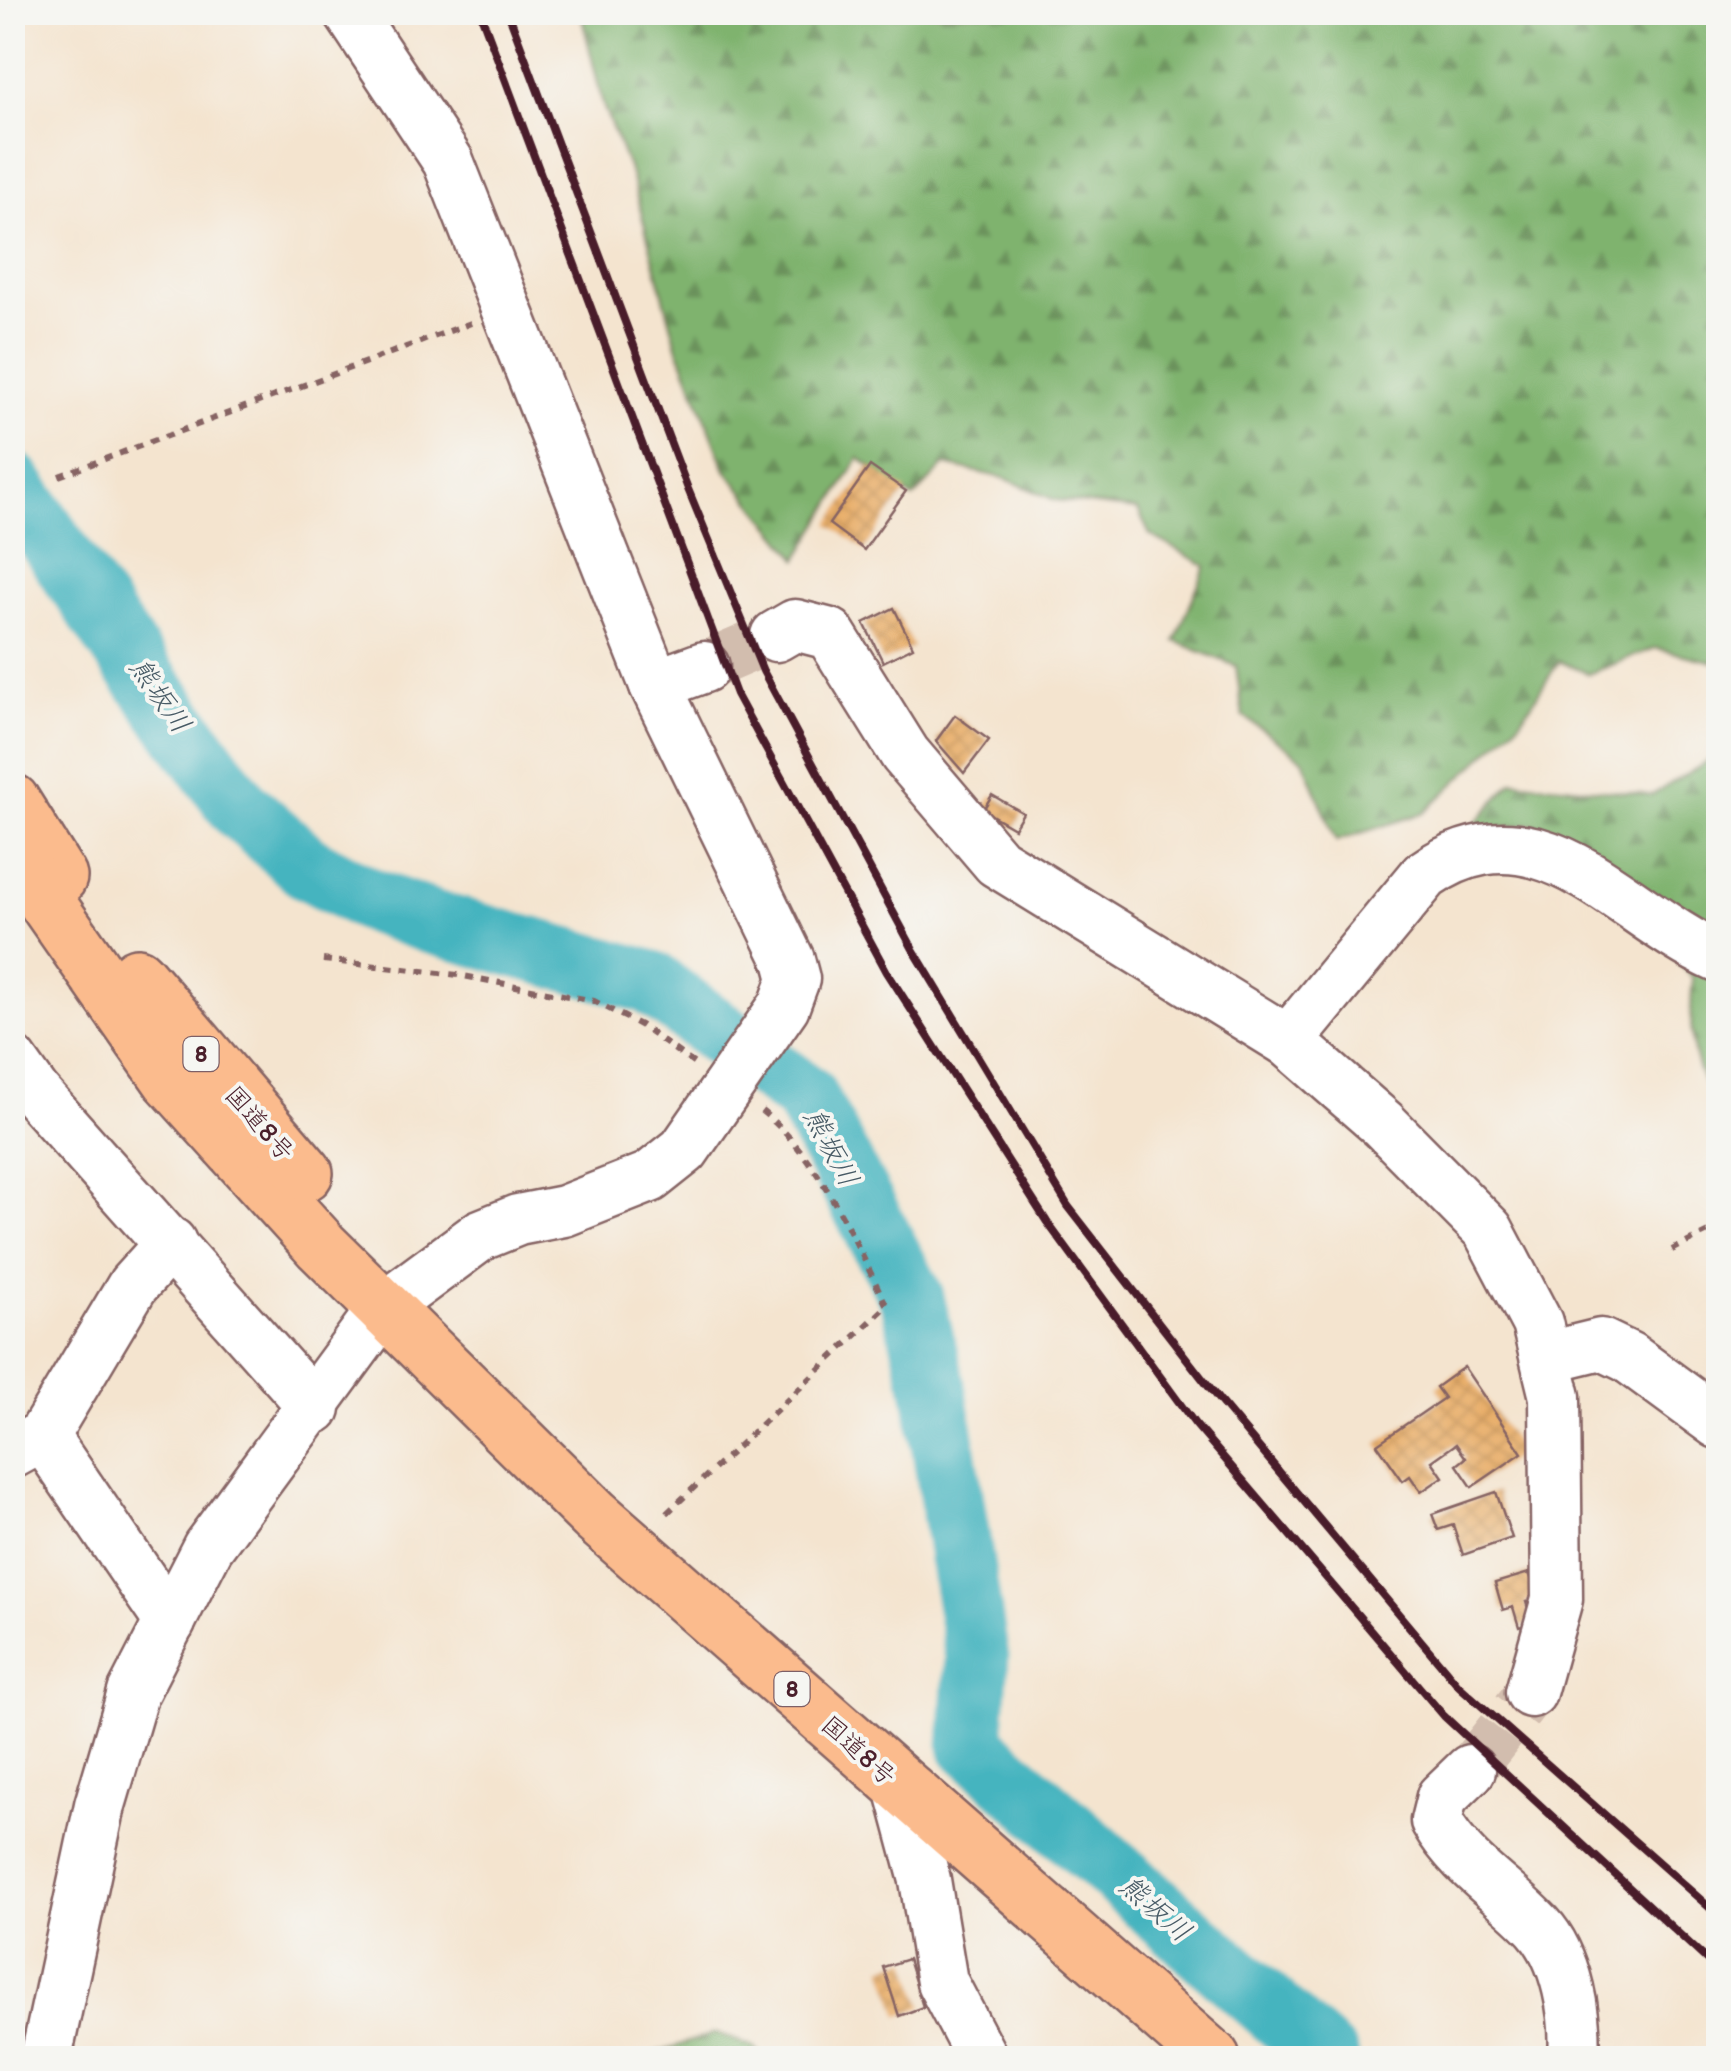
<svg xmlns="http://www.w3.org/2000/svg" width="1731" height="2071" font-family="'Balsamiq Sans','Klee One',sans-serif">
	<defs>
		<pattern id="forest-firs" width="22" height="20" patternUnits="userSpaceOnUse" patternTransform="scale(2.5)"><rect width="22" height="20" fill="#7fb36e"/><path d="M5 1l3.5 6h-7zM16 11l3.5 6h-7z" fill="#6a915b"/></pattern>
		<pattern id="building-cross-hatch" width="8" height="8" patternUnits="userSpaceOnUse" patternTransform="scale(2.5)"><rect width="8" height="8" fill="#e9af6a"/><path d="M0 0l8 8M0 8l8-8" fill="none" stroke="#c9965c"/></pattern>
	</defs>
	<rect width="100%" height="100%" fill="#f6f6f2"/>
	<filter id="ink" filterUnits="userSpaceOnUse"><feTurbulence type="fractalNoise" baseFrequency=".01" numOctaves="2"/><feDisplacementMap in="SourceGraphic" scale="20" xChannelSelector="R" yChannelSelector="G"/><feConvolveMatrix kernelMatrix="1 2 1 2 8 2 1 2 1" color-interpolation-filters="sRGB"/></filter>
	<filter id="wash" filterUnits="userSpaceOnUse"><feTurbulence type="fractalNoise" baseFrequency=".0048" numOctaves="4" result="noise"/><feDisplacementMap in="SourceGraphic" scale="40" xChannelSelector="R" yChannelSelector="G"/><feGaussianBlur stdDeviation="2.25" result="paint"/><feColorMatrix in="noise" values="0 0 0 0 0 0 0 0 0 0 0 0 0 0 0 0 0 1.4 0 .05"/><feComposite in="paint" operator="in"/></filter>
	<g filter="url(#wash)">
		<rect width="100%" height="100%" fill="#f4e4cf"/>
		<!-- forest -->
		<g fill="url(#forest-firs)" stroke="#64694c" stroke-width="2.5">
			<path d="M581,13H1718V663L1655,648L1589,674L1559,661L1521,720L1424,813L1336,841L1303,759L1243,716L1236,666L1175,641L1206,566L1150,535L1138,510L1055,500L1004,478L945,465L913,498L859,458L798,559L726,470L677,346L631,175L603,105Z"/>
			<path d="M1718,749V1103C1688,1069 1689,1021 1693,978L1573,845L1531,824L1468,832L1513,781L1652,795L1707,762Z"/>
			<path d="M715,2033L754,2047L764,2058H641Z"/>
		</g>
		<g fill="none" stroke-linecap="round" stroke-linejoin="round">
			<!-- river -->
			<path stroke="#45b4bf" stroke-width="65" d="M12,484L135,665L240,808L307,867L369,900L431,922L650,982L805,1096L912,1298L934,1387L977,1657L971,1745L1327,2058"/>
		</g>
		<g id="blocks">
			<!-- building -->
			<g fill="url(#building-cross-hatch)">
				<path d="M870,466L906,491L864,550L829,524Z"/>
				<path d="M894,608L913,647L883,662L864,623Z"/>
				<path d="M955,715L989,740L964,773L936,741Z"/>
				<path d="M992,795L1023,813L1014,828L983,810Z"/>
				<path d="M1464,1367L1522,1453L1472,1487L1457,1465L1466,1458L1456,1444L1432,1461L1443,1477L1421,1492L1410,1476L1403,1481L1377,1444L1444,1398L1436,1387Z"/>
				<path d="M1496,1492L1512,1538L1463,1555L1453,1525L1438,1530L1432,1514Z"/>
				<path d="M1529,1573L1538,1599L1526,1602L1532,1623L1519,1627L1513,1607L1503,1610L1495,1583Z"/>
				<path d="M908,1959L923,2007L899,2016L883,1967Z"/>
			</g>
		</g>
	</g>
	<g filter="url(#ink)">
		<use href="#blocks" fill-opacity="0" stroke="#866464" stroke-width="2.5"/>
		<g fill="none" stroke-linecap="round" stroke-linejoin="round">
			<!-- minor-tunnel -->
			<g stroke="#d2bdae" stroke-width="50" stroke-dasharray="50 25" stroke-linecap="butt">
				<path d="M704,667L776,636"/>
				<path d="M1470,1770L1531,1692"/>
			</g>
			<defs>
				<g id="minor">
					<path d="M776,636L795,625L830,634L905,754L997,862L1288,1041L1383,1124L1488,1230L1537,1323L1555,1397L1557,1599L1531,1692"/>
					<path d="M655,685L704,667"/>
					<path d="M1288,1041L1425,875C1540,795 1619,914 1718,957"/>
					<path d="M12,1061L34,1092L315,1408"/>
					<path d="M1548,1357L1601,1344L1628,1357L1718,1423"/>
					<path d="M43,1436L170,1622"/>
					<path d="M12,1453L43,1436L133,1285L171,1243"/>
					<path d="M1470,1770L1442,1797L1436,1821C1461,1865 1504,1890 1538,1926C1567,1957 1577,2018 1574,2058"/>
					<path d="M900,1787L925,1880L942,1982L982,2058"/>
					<path d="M46,2058L100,1805L133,1693L208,1547L385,1306L481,1235L518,1220L564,1211L650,1177L684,1150L784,1006L794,979L789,960L655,685L448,161L349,12"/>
				</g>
				<g id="highway">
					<path d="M12,802L59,877"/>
					<path d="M12,853L170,1079L321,1246L595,1516L1212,2058"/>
					<path d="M137,976L305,1173"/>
				</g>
			</defs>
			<!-- minor casing -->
			<use href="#minor" stroke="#866464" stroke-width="55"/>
			<!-- highway casing -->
			<use href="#highway" stroke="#866464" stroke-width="60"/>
			<!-- path -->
			<g stroke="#866464" stroke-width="6" stroke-dasharray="8 8" stroke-linecap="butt">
				<path d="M59,476L471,323"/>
				<path d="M323,960L458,975L594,1001L640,1025L696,1065"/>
				<path d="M1672,1250L1718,1227"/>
				<path d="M667,1513L887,1306C853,1239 820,1156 759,1109"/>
			</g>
			<!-- minor -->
			<use href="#minor" stroke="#fff" stroke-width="50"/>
			<!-- highway -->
			<use href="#highway" stroke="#fbbb8d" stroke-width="55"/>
			<!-- rail -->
			<g stroke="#4a1f2b" stroke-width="8">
				<path d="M480,12L736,694L887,972L1047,1222L1195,1424L1444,1716L1718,1970"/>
				<path d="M508,12L688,489L763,671L913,949L1068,1206L1219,1400L1459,1686L1718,1915"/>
			</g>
		</g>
	</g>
	<g text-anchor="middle" stroke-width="8" stroke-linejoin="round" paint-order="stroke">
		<!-- shield labels -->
		<g fill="#f6f6f2" stroke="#7e6067" stroke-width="2.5">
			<rect x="183.5" y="1037" width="35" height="34" rx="8"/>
			<rect x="774.5" y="1672" width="35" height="34" rx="8"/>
		</g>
		<g font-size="22" font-weight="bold" fill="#4a1f2b">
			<text x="201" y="1062">8</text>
			<text x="792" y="1697">8</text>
		</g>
		<!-- street labels -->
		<g font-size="25" fill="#4a1f2b" stroke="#f6f6f2">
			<text transform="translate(260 1123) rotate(49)" y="9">国道8号</text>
			<text transform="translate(859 1750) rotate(42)" y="9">国道8号</text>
		</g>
		<!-- water labels -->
		<g font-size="28" font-style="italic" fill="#485b66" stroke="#f6f6f2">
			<text transform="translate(161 695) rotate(55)" y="10">熊坂川</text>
			<text transform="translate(832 1147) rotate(62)" y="10">熊坂川</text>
			<text transform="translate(1156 1908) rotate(41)" y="10">熊坂川</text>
		</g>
	</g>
	<!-- margin -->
	<rect width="1731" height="2071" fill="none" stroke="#f6f6f2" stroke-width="50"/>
</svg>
